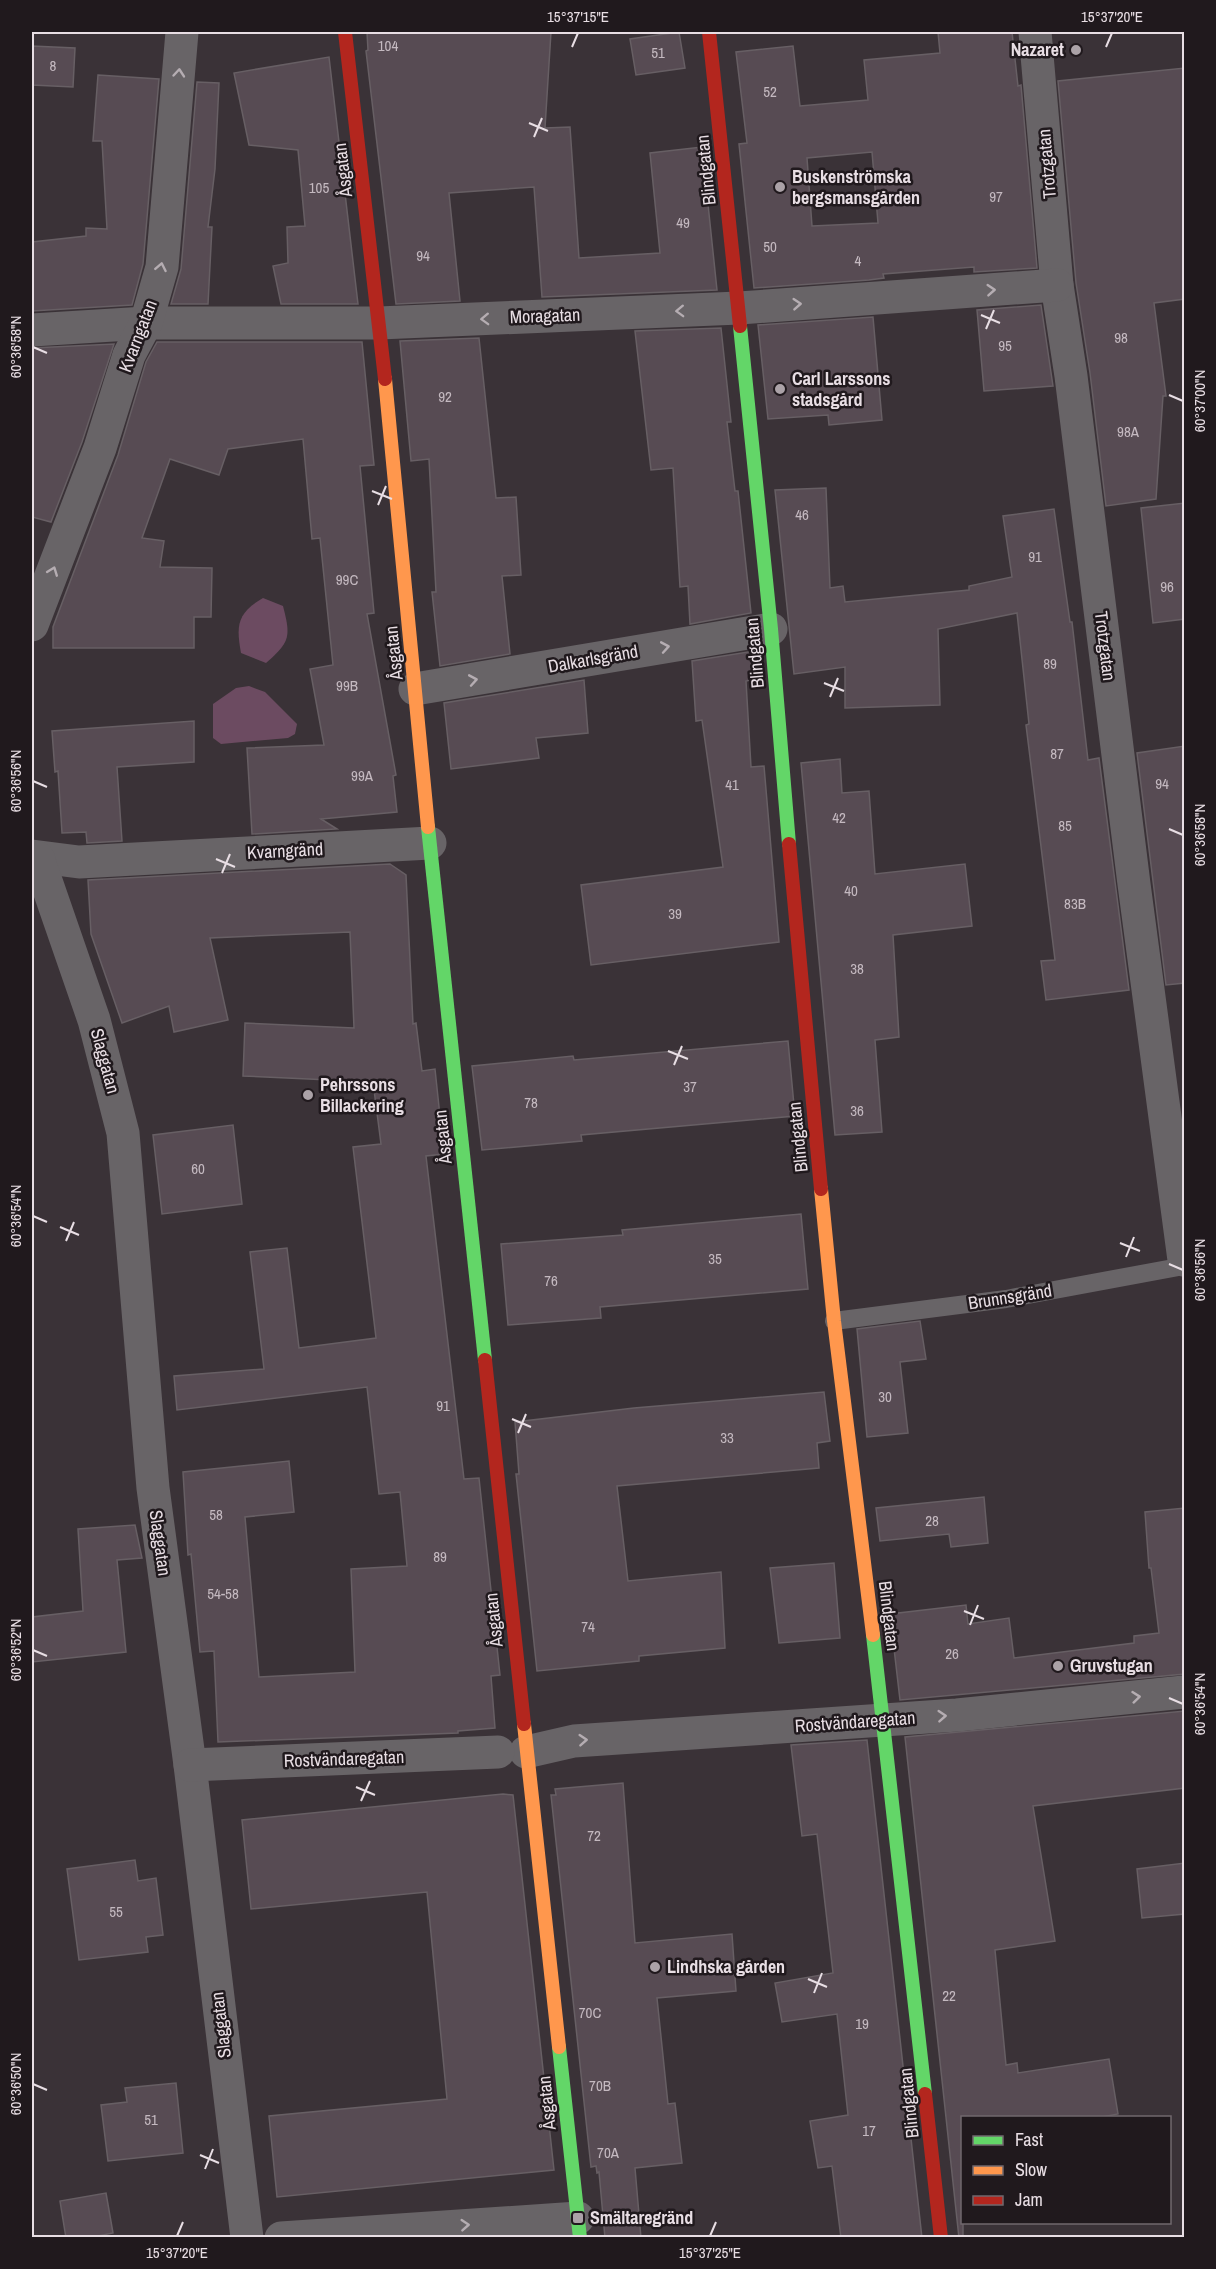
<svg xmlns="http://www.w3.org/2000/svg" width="1216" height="2269" font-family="'Archivo Narrow',sans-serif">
	<rect width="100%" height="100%" fill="#3a3237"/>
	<!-- green -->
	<g fill="#6c4b61">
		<path d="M263,598L283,606C291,637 290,642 266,663L241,653C236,625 237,613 263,598Z"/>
		<path d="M249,686L265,692L297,724L295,734L288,738L221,744L213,738V704L236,688Z"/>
	</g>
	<!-- building -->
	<g fill="#574b53" stroke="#675f64" stroke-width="1.5" fill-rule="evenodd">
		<path d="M367,32H551L545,128L570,127L579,258L660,253L650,153L702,147L717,290L542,297L534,187L449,193L460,301L396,304L366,51L368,50Z"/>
		<path d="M679,32L685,68L636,75L630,39Z"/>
		<path d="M938,32H1012L1018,86L1021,85L1037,268L974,272V267L883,274L884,278L869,280L754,288L739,144L747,143L736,52L793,46L800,106L868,100L864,60L940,53ZM872,152L878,223L812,226L807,158Z"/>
		<path d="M32,46L75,48L73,87L32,85Z"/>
		<path d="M329,57L358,304H281L273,266L288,263L287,227L305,226L298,150L249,145L234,73Z"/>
		<path d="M1185,68V299L1154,303L1166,396H1163L1156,499L1106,506L1090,373L1076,283L1058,81Z"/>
		<path d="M98,75L159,79L143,264L132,305L32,311V242L86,236V228L107,229L102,141H93Z"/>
		<path d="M197,82L219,83L215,169L208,227H212L208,304H171L181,269Z"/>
		<path d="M1041,305L1053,386L984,391L977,310Z"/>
		<path d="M873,317L882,420L829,425L828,415L768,419L758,325Z"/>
		<path d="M721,328L731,422H727L735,491H738L751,613L690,624L688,586L680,587L673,468L651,470L635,331Z"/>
		<path d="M479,338L496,498L516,497L521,575L502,576L510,654L440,666L432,592H436L429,459L411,461L400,341Z"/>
		<path d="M157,342H362L374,465L360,466L374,613L367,614L396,775L393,776L397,812L321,819L337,829L252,834L247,748L324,745L310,669L333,665L320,538L312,539L303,439L228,449L219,475L170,459L142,538L164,541L160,567L212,568L211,617H194V648H53V627L118,455L146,362Z"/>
		<path d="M114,344L82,442L51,522L32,517V348Z"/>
		<path d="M826,488L830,588L843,586L845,602L969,590V586L1012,577L1003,516L1054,509L1070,622H1072L1088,760L1099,758L1129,990L1046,1000L1041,961L1055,960L1026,725L1029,724L1017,613L938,629L940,705L845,708V667L794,674L775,490Z"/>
		<path d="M1185,503V619L1153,623L1141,508Z"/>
		<path d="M754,651L756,679L746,681L751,767L764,766L779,942L591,965L581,885L723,867L702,720L696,721L692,661Z"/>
		<path d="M584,680L588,733L536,738L539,758L451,769L444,703Z"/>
		<path d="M194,721V762L117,767L122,841L87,843L86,832L62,833L58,771L55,772L52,731Z"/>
		<path d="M1185,746V983L1166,985L1137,753Z"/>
		<path d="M840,759L842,793L869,791L875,874L965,864L972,926L893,935L899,1037L875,1040L882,1132L835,1135L801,763Z"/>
		<path d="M390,864L406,875L413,1024L416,1023L422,1071L435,1069L444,1154L426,1156L464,1479L479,1478L500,1675L491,1676L495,1728L458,1731V1733L218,1742L214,1651L200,1652L191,1554L188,1555L183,1472L289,1461L294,1512L245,1517L259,1677L355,1672L351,1569L407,1566L400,1492L379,1494L367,1387L177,1410L174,1376L264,1369L250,1252L287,1248L299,1348L376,1338L353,1147L381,1144L373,1082L243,1076L245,1023L354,1028L350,932L210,938L228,1020L174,1032L169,1006L122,1023L91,934L88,880Z"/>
		<path d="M788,1041L795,1116L581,1135L582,1141L482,1150L472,1066L573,1056L574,1060Z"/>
		<path d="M233,1125L242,1204L162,1214L153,1135Z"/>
		<path d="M801,1214L808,1289L600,1307L601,1318L508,1325L501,1244L623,1235L622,1230Z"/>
		<path d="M920,1321L926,1359L900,1362L908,1433L867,1437L857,1329Z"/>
		<path d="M824,1392L830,1441L817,1443L819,1468L617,1486L628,1581L721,1572L725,1648L639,1656V1661L537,1671L516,1474H519L515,1422L634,1408Z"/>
		<path d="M984,1497L988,1543L951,1547L949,1534L880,1541L876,1508Z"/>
		<path d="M1185,1508V1674L900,1700L890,1614L966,1605L968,1624L1009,1618L1014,1658L1134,1643V1636L1159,1633L1151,1568H1149L1145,1512Z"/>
		<path d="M135,1525L142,1558L117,1560L126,1652L32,1662V1617L83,1611L78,1529Z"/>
		<path d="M834,1563L840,1638L779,1643L770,1568Z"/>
		<path d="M1185,1711V1788L1033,1806L1055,1941L995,1950L1006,2065L1017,2063L1018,2073L1109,2059L1118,2114L1097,2118H963V2238H959L905,1737Z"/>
		<path d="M867,1740L922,2238H841L832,2166L818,2168L810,2121L848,2115L837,2014L782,2022L775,1983L833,1973L817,1834L802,1836L791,1745Z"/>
		<path d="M623,1783L635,1943L732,1934L736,1991L657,1998L668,2104L675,2103L682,2163L635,2168L641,2238H605L599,2172L597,2173L596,2166L591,2167L551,1795H556L555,1789Z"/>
		<path d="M503,1794L513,1795L554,2170L277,2197L269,2116L447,2099L427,1892L251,1909L242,1820Z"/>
		<path d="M135,1860L138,1881L156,1878L163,1935L146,1937L148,1952L79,1960L67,1869Z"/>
		<path d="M1185,1863V1914L1142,1918L1137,1869Z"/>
		<path d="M176,2083L183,2153L108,2161L101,2105L127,2102L125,2088Z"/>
		<path d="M106,2193L113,2233L88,2238H66L60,2201Z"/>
	</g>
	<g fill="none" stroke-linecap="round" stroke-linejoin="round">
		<!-- lane -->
		<path stroke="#686467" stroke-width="18" d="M834,1321L1006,1299L1184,1266"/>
		<!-- street -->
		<g stroke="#686467" stroke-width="33">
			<path d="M1035,32L1057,285L1071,376L1134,884L1184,1260"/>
			<path d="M32,330L146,323H379L739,308L1057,285"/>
			<path d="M32,625L100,448L129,355L146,323L162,267L182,32"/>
			<path d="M415,689L771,629"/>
			<path d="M32,856L79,862L430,843"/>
			<path d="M38,858L94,1020L123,1133L153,1488L190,1765L247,2238"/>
			<path d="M526,1752L574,1741L957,1715L1184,1692"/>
			<path d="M190,1765L498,1752"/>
			<path d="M281,2238L578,2218"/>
		</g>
		<!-- fast -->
		<g stroke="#63d668" stroke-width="14">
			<path d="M740,326L771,629L789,844"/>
			<path d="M428,827L485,1360"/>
			<path d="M873,1635L925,2094"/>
			<path d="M559,2047L580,2238"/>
		</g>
		<!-- slow -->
		<g stroke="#ff974d" stroke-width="14">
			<path d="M385,379L428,827"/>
			<path d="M821,1189L834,1321L873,1635"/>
			<path d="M524,1724L559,2047"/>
		</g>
		<!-- jam -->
		<g stroke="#b3261e" stroke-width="14">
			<path d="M345,32L385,379"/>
			<path d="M709,32L740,326"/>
			<path d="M789,844L821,1189"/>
			<path d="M485,1360L524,1724"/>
			<path d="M925,2094L941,2238"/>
		</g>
	</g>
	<!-- one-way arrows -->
	<defs><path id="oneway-chevron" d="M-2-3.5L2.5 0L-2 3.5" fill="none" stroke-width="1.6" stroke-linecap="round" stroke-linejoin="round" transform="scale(1.5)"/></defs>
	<g stroke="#b5adb2">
		<use href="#oneway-chevron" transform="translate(179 73) rotate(-85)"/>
		<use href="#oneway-chevron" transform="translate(161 267) rotate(-79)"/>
		<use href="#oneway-chevron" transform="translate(991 290) rotate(-4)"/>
		<use href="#oneway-chevron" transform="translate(797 304) rotate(-4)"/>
		<use href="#oneway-chevron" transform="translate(680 311) rotate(178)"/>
		<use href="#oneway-chevron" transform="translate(485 319) rotate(178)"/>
		<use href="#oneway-chevron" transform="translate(53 571) rotate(-69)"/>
		<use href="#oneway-chevron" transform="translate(665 647) rotate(-10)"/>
		<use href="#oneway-chevron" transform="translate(473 680) rotate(-10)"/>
		<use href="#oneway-chevron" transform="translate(1136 1697) rotate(-6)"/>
		<use href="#oneway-chevron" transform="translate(942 1716) rotate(-4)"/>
		<use href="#oneway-chevron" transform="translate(583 1740) rotate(-4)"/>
		<use href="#oneway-chevron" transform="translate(465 2225) rotate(-4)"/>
	</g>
	<!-- ticks -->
	<path fill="none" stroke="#e8dee4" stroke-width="2" d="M572,47L578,33M1106,47L1112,33M529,123L548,131M534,137L542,118M981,315L1000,323M986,329L994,310M33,347L47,353M1169,395L1183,401M372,491L392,499M378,505L386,486M824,683L844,691M830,697L838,678M33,781L47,787M1169,829L1183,835M216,859L235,867M222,873L230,854M668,1051L688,1059M674,1065L682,1046M33,1216L47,1222M60,1227L79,1235M66,1241L74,1222M1120,1243L1140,1251M1126,1257L1134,1237M1169,1264L1183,1270M512,1419L531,1427M518,1433L526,1414M964,1611L984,1619M970,1625L978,1605M33,1650L47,1656M1169,1698L1183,1704M356,1787L375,1795M361,1801L370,1781M808,1979L827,1987M814,1993L822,1973M33,2084L47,2090M200,2155L219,2163M205,2169L213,2149M177,2236L183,2222M710,2236L716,2222"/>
	<!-- markers -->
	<g fill="#aba2a7" stroke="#20191d" stroke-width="2">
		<circle cx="1076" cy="50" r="6"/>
		<circle cx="780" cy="187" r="6"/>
		<circle cx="780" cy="389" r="6"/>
		<circle cx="308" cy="1095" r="6"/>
		<circle cx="1058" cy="1666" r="6"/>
		<circle cx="655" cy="1967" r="6"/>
		<rect x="572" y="2212" width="12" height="12" rx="3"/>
	</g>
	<g text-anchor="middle" stroke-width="5" stroke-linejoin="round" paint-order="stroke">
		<!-- number labels -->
		<g font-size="15" fill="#c4b9c0">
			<text x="388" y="51">104</text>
			<text x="658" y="58">51</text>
			<text x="53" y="71">8</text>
			<text x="770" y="97">52</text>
			<text x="319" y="193">105</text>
			<text x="996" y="202">97</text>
			<text x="683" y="228">49</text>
			<text x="770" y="252">50</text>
			<text x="423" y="261">94</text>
			<text x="858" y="266">4</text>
			<text x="1121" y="343">98</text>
			<text x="1005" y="351">95</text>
			<text x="445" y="402">92</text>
			<text x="1128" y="437">98A</text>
			<text x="802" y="520">46</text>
			<text x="1035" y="562">91</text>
			<text x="347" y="585">99C</text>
			<text x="1167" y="592">96</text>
			<text x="1050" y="669">89</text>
			<text x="347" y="691">99B</text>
			<text x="1057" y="759">87</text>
			<text x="362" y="781">99A</text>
			<text x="1162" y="789">94</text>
			<text x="732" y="790">41</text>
			<text x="839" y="823">42</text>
			<text x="1065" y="831">85</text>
			<text x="851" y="896">40</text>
			<text x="1075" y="909">83B</text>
			<text x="675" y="919">39</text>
			<text x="857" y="974">38</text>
			<text x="690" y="1092">37</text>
			<text x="531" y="1108">78</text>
			<text x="857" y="1116">36</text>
			<text x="198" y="1174">60</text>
			<text x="715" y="1264">35</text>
			<text x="551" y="1286">76</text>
			<text x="885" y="1402">30</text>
			<text x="443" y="1411">91</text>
			<text x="727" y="1443">33</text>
			<text x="216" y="1520">58</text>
			<text x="932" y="1526">28</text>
			<text x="440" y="1562">89</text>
			<text x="223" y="1599">54-58</text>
			<text x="588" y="1632">74</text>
			<text x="952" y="1659">26</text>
			<text x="594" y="1841">72</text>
			<text x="116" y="1917">55</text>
			<text x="949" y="2001">22</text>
			<text x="590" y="2018">70C</text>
			<text x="862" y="2029">19</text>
			<text x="600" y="2091">70B</text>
			<text x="151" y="2125">51</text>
			<text x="869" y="2136">17</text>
			<text x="608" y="2158">70A</text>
		</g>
		<!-- poi labels -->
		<g font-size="18" font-weight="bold" fill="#e8dee4" stroke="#20191d" text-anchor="start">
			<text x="1064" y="56" text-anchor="end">Nazaret</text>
			<text x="792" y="183">Buskenströmska<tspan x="792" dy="21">bergsmansgården</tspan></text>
			<text x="792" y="385">Carl Larssons<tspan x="792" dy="21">stadsgård</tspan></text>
			<text x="320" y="1091">Pehrssons<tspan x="320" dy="21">Billackering</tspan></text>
			<text x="1070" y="1672">Gruvstugan</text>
			<text x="667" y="1973">Lindhska gården</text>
			<text x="590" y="2224">Smältaregränd</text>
		</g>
		<!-- street labels -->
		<g font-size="18" fill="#e8dee4" stroke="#20191d">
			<text transform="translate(1047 164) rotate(-95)" y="6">Trotzgatan</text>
			<text transform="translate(343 170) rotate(-97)" y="6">Åsgatan</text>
			<text transform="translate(706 170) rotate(-96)" y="6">Blindgatan</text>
			<text transform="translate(545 316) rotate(-2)" y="6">Moragatan</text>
			<text transform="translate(138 336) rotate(-69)" y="6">Kvarngatan</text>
			<text transform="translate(1105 646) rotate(83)" y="6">Trotzgatan</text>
			<text transform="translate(394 653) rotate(-96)" y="6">Åsgatan</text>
			<text transform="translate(755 653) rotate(-95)" y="6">Blindgatan</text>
			<text transform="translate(593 659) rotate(-10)" y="6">Dalkarlsgränd</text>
			<text transform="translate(285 851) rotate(-3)" y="6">Kvarngränd</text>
			<text transform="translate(105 1061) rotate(75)" y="6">Slaggatan</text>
			<text transform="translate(443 1137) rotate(-96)" y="6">Åsgatan</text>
			<text transform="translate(798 1137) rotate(-96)" y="6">Blindgatan</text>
			<text transform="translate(1010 1297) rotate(-9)" y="6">Brunnsgränd</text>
			<text transform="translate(160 1543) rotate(82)" y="6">Slaggatan</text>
			<text transform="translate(889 1616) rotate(83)" y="6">Blindgatan</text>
			<text transform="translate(494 1620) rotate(-96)" y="6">Åsgatan</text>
			<text transform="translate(855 1722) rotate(-4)" y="6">Rostvändaregatan</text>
			<text transform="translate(344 1759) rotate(-2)" y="6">Rostvändaregatan</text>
			<text transform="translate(221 2025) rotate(-97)" y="6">Slaggatan</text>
			<text transform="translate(547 2103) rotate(-96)" y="6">Åsgatan</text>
			<text transform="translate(909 2103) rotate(-96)" y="6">Blindgatan</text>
		</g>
	</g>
	<!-- border -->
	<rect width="1216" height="2269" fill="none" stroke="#20191d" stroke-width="66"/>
	<!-- legend -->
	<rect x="961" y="2116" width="210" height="108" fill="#20191d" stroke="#70686d" stroke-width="1.5"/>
	<rect x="973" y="2136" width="30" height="9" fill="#63d668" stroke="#70686d" stroke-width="1.5"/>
	<text x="1015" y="2146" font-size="18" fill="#e8dee4">Fast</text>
	<rect x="973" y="2166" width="30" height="9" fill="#ff974d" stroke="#70686d" stroke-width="1.5"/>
	<text x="1015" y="2176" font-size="18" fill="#e8dee4">Slow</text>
	<rect x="973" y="2196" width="30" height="9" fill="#b3261e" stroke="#70686d" stroke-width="1.5"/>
	<text x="1015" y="2206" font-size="18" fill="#e8dee4">Jam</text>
	<rect x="33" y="33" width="1150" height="2203" fill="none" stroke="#e8dee4" stroke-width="2"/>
	<g font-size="15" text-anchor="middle" fill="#e8dee4">
		<text x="578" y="22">15°37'15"E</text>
		<text x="1112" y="22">15°37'20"E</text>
		<text transform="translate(16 347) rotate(-90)" y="5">60°36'58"N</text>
		<text transform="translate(1200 401) rotate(-90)" y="5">60°37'00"N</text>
		<text transform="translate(16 781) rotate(-90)" y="5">60°36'56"N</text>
		<text transform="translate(1200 835) rotate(-90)" y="5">60°36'58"N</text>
		<text transform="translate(16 1216) rotate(-90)" y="5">60°36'54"N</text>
		<text transform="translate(1200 1270) rotate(-90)" y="5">60°36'56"N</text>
		<text transform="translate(16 1650) rotate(-90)" y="5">60°36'52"N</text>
		<text transform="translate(1200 1704) rotate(-90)" y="5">60°36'54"N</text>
		<text transform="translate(16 2084) rotate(-90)" y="5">60°36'50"N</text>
		<text x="177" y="2258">15°37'20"E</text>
		<text x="710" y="2258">15°37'25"E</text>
	</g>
</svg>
